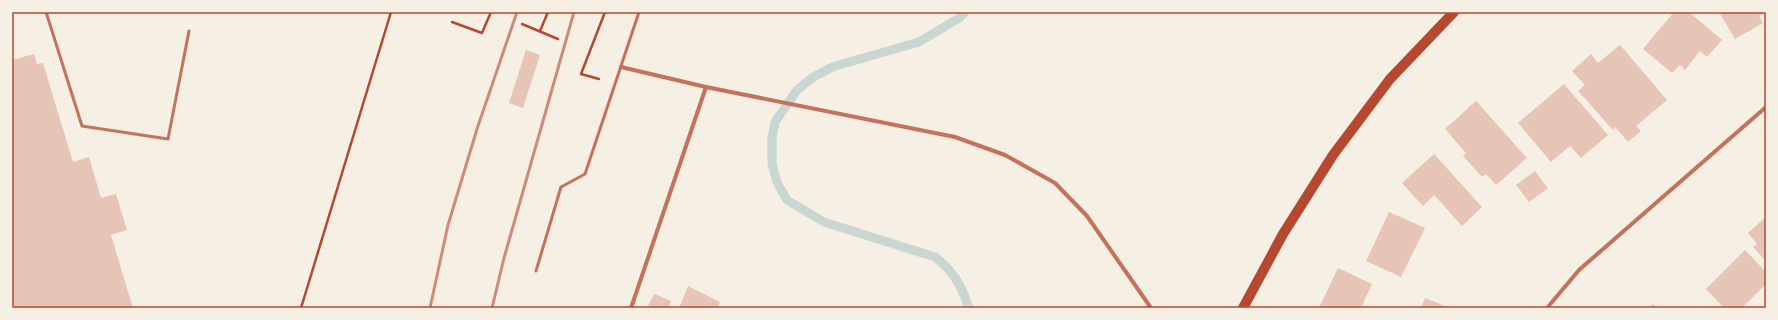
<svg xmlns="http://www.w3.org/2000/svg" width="1778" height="320" font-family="'PT Serif',serif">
	<rect width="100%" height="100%" fill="#f6efe4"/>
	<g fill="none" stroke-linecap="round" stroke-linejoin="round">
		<!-- stream -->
		<path stroke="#c9d6d2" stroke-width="9" d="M965,12L959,18L919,42L832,67L812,78L797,90L775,122L772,138V164L777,182L787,200L824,222L935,257C953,270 962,287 969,308"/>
	</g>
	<!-- building -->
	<g fill="#e6c5b7">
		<path d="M1674,12H1689L1722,40L1707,57L1700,51L1685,70L1680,65L1672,73L1643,49Z"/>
		<path d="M1719,12H1766L1759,16L1763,23L1735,39Z"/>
		<path d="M1620,45L1667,100L1636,126L1641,131L1628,142L1615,127L1613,130L1578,91L1585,85L1572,71L1591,54L1598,63Z"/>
		<path d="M526,50L540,55L523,108L509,103Z"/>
		<path d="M34,54L37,64L43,63L73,162L89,157L101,198L116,194L127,230L111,235L133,308H12V60Z"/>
		<path d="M1564,84L1608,135L1581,158L1570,146L1551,162L1518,123Z"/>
		<path d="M1476,101L1527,158L1496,185L1486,174L1482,177L1463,156L1466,153L1445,129Z"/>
		<path d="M1434,154L1482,207L1462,226L1434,195L1423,206L1402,183Z"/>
		<path d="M1535,171L1548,188L1529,202L1516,185Z"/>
		<path d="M1389,212L1425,228L1401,277L1366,261Z"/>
		<path d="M1766,217V261L1753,247L1757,244L1748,233Z"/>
		<path d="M1745,250L1766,272V284L1742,308H1724L1706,289Z"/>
		<path d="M1338,268L1372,284L1361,308H1319Z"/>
		<path d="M688,286L720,302L717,308H679Z"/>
		<path d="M654,294L671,301L668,308H647Z"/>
		<path d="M1425,298L1450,308H1421Z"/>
		<path d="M1653,304L1657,308H1649Z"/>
	</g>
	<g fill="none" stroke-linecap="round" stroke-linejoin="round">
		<!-- path -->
		<g stroke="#b5482f" stroke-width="2.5">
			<path d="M452,22L482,33L491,12"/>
			<path d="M522,24L558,39"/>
			<path d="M540,31L548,12"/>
			<path d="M599,79L581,74L605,12"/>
			<path d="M301,308L391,12"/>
		</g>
		<!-- service -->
		<g stroke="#c5725c" stroke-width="3">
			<path d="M46,12L82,126L168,139L189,31"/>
			<path d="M536,271L561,187L585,174L639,12"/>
		</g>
		<!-- minor -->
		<g stroke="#c5725c" stroke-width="4">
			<path d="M621,67L706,87L955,137L1005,155L1055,183L1087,216L1151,308"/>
			<path d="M631,308L706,87"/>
			<path d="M1547,308L1579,270L1766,107"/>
		</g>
		<!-- primary -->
		<path stroke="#b5482f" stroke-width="10" d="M1243,308L1283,234L1333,155L1390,79L1454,12"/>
		<!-- rail -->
		<g stroke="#cf8b77" stroke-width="3">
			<path d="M430,308L448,225L477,129L517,12"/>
			<path d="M492,308L504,258L574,12"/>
		</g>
	</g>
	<!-- border -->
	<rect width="1778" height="320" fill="none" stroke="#f6efe4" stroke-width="26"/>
	<rect x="13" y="13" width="1752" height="294" fill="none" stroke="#b5482f" stroke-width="1.5"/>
</svg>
